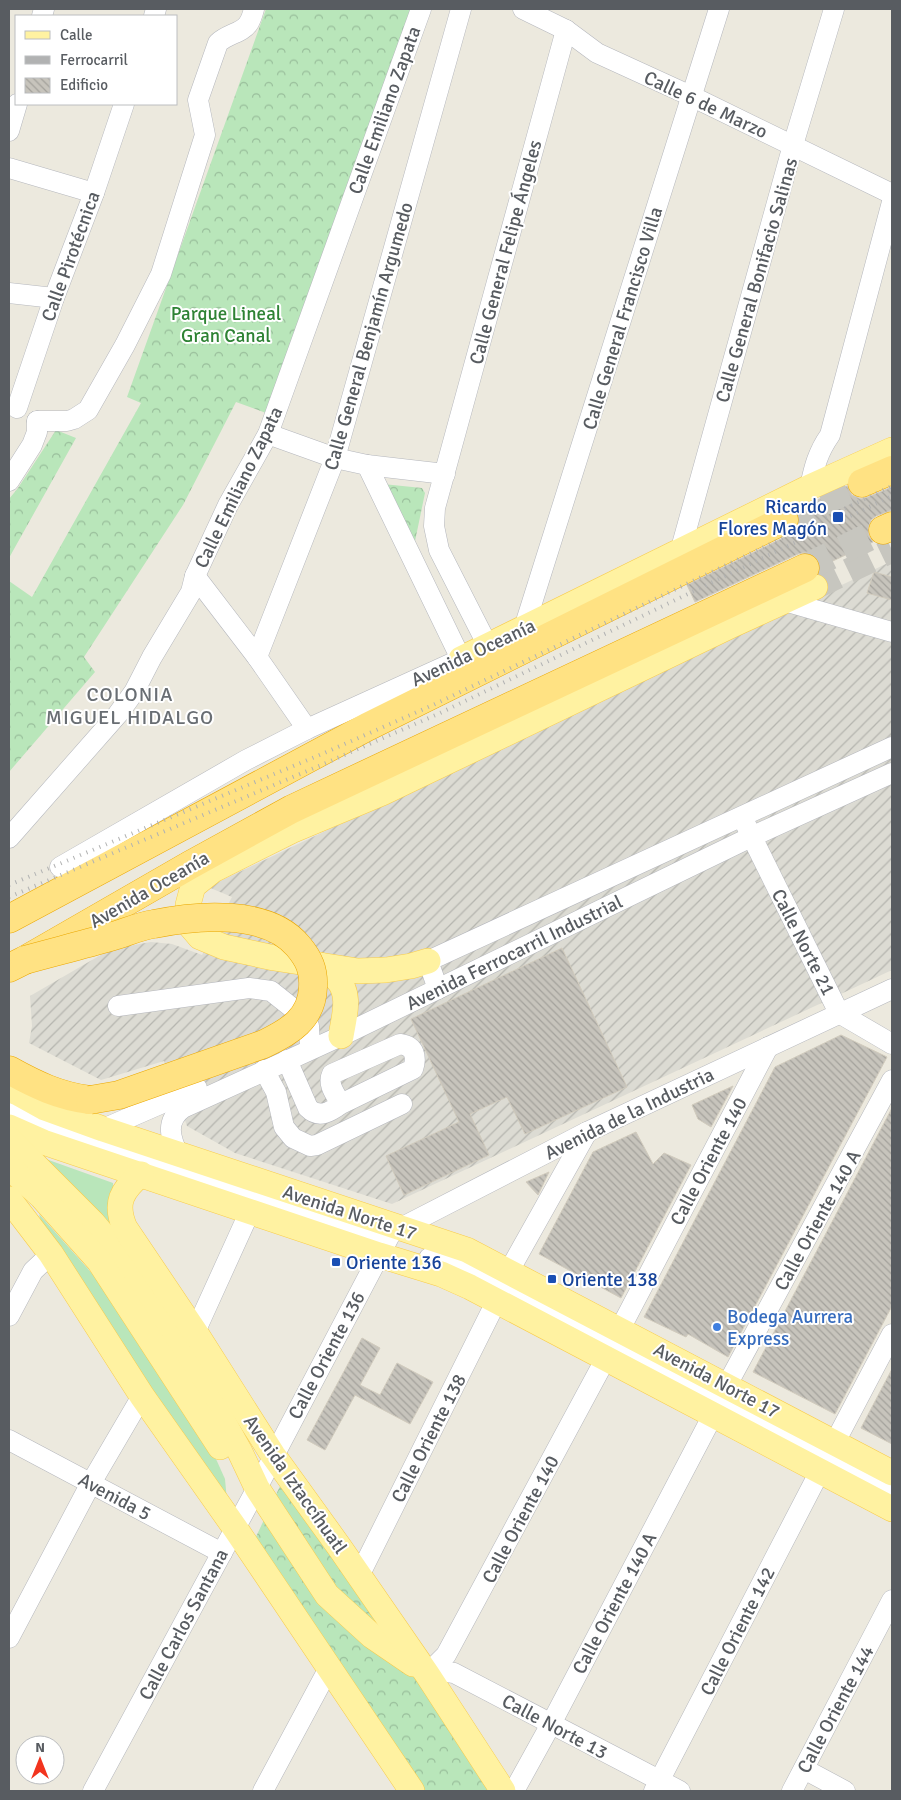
<svg xmlns="http://www.w3.org/2000/svg" width="901" height="1800" font-family="Signika,sans-serif">
	<defs>
		<pattern id="industrial-furrows" width="10" height="10" patternUnits="userSpaceOnUse" patternTransform="scale(1.25)"><rect width="10" height="10" fill="#dcdbd3"/><path d="M-1 1l2-2M0 10L10 0M9 11l2-2" fill="none" stroke="#b5b5af"/></pattern>
		<pattern id="forest-crowns" width="20" height="18" patternUnits="userSpaceOnUse" patternTransform="scale(1.25)"><rect width="20" height="18" fill="#b9e6ba"/><path d="M2 6a3 3 0 1 1 6 0M12 15a3 3 0 1 1 6 0" fill="none" stroke="#99be9b"/></pattern>
		<pattern id="building-back-hatch" width="6" height="6" patternUnits="userSpaceOnUse" patternTransform="scale(1.25)"><rect width="6" height="6" fill="#c7c4bc"/><path d="M-1 5l2 2M0 0l6 6M5-1l2 2" fill="none" stroke="#a4a29c"/></pattern>
	</defs>
	<rect width="100%" height="100%" fill="#ece9de"/>
	<!-- industrial -->
	<path fill="url(#industrial-furrows)" d="M892,561V970L392,1204L235,1153L187,1126L164,1061L101,1080L29,1043L32,1026L30,996L111,949L151,942L172,944L202,955L232,897L208,887Z"/>
	<!-- forest -->
	<g fill="url(#forest-crowns)">
		<path d="M266,9H411L266,413L236,402L183,505L84,657L95,672L9,772V581L32,597L141,403L127,397Z"/>
		<path d="M56,430L76,438L9,558V499L18,488Z"/>
		<path d="M383,484L422,488L425,493L414,546Z"/>
		<path d="M282,1482L496,1791H416L253,1543Z"/>
	</g>
	<!-- garden -->
	<g fill="#b9e6ba">
		<path d="M29,1153L113,1183L114,1213L120,1244Z"/>
		<path d="M39,1214L97,1279L216,1459L225,1479L227,1501L42,1226Z"/>
	</g>
	<!-- building -->
	<g fill="url(#building-back-hatch)" stroke="#d1cbbd">
		<path d="M847,486L852,495L861,499L868,497L892,487V510L876,516L871,520L868,528L869,536L873,542L820,567L819,561L813,555L806,552L798,554L695,602L687,585L791,534L797,529L800,521L798,514L796,510Z"/>
		<path d="M874,572L892,577V600L867,593Z"/>
		<path d="M562,948L627,1087L525,1134L507,1097L470,1114L489,1155L404,1195L386,1156L459,1122L411,1019Z"/>
		<path d="M841,1035L887,1057L728,1357L688,1334L686,1337L644,1317L775,1067Z"/>
		<path d="M733,1086L711,1127L698,1119L692,1105Z"/>
		<path d="M892,1108V1306L835,1414L753,1372Z"/>
		<path d="M636,1132L653,1164L664,1153L691,1165L621,1298L539,1254L593,1152Z"/>
		<path d="M549,1172L538,1195L526,1182Z"/>
		<path d="M362,1338L380,1348L360,1385L380,1395L397,1363L433,1382L410,1424L355,1395L325,1450L307,1440Z"/>
		<path d="M892,1369V1444L861,1428Z"/>
	</g>
	<g fill="none" stroke-linecap="round" stroke-linejoin="round">
		<!-- major-tunnel -->
		<path stroke="#c7c6bf" stroke-width="25" stroke-dasharray="25 12" stroke-linecap="butt" d="M815,587L892,550"/>
		<!-- highway-tunnel -->
		<g stroke="#c7c6bf" stroke-width="28" stroke-dasharray="28 14" stroke-linecap="butt">
			<path d="M784,520L862,483"/>
			<path d="M805,568L883,530"/>
		</g>
		<defs>
			<g id="minor">
				<path d="M523,9L566,30L597,53L691,96L892,194"/>
				<path d="M42,16L44,9"/>
				<path d="M154,16L156,9"/>
				<path d="M9,131L17,104"/>
				<path d="M9,168L94,193"/>
				<path d="M9,293L54,298"/>
				<path d="M17,408L54,298L94,193L124,104"/>
				<path d="M37,421H67L74,419L88,410L125,345L161,274L205,135L198,100L218,43C227,34 242,33 248,24C251,20 253,13 254,9"/>
				<path d="M268,434L335,458L367,465L445,474"/>
				<path d="M9,481L32,445L37,432V421"/>
				<path d="M810,487C814,467 818,452 830,435L892,202"/>
				<path d="M680,552L793,145L834,9"/>
				<path d="M195,576L257,657L307,729"/>
				<path d="M784,601L892,632"/>
				<path d="M524,628L719,9"/>
				<path d="M488,646L439,550L434,526L435,508L566,30"/>
				<path d="M257,657L335,458L461,9"/>
				<path d="M746,825L839,1013L892,1044"/>
				<path d="M9,838L118,714L134,692L152,657L191,592L195,576L228,505L268,434L421,9"/>
				<path d="M60,867L246,760L307,729L461,659L367,465"/>
				<path d="M438,989L428,961L892,747"/>
				<path d="M118,1006L249,988L271,991L305,1018L309,1026L310,1049"/>
				<path d="M287,1060L308,1108C319,1119 330,1112 341,1104L413,1069C417,1057 415,1046 400,1044L332,1074C327,1085 336,1095 341,1104"/>
				<path d="M264,1070L276,1092L284,1127L293,1138L310,1146L317,1145L402,1104"/>
				<path d="M9,1113L30,1122L382,1243"/>
				<path d="M103,1129L197,1088"/>
				<path d="M179,1156C170,1138 165,1121 183,1108L341,1036L751,837L892,773"/>
				<path d="M429,1258L466,1271L501,1288L892,1494"/>
				<path d="M509,1271L587,1132"/>
				<path d="M9,1316L33,1271L51,1254"/>
				<path d="M620,1329L768,1047"/>
				<path d="M195,1332L250,1211"/>
				<path d="M727,1385L892,1080"/>
				<path d="M9,1440L222,1553"/>
				<path d="M835,1442L892,1334"/>
				<path d="M359,1576L497,1300"/>
				<path d="M9,1638L91,1483L142,1396"/>
				<path d="M427,1674L446,1655L606,1358"/>
				<path d="M427,1674L441,1671L454,1673L680,1791"/>
				<path d="M804,1769L845,1791"/>
				<path d="M93,1791L257,1488L391,1233L587,1132L892,989"/>
				<path d="M263,1791L329,1668"/>
				<path d="M514,1791L551,1724L713,1415"/>
				<path d="M654,1791L820,1471"/>
				<path d="M792,1791L892,1600"/>
			</g>
			<g id="major">
				<path d="M461,659L810,487L892,450"/>
				<path d="M428,961L411,966L386,970L358,971L274,958L224,947L200,937L188,923V905L193,886L213,870L291,831L382,793L732,625L815,587"/>
				<path d="M320,965C326,970 332,973 336,978C352,993 344,1017 341,1036"/>
				<path d="M9,1088L45,1108L103,1129L467,1250L892,1473"/>
				<path d="M9,1127L43,1142L379,1255L441,1274L470,1287L892,1509"/>
				<path d="M9,1139L93,1223L118,1253L194,1369L240,1452L257,1488L327,1595L372,1636L413,1664"/>
				<path d="M9,1167L42,1197L99,1261L220,1447"/>
				<path d="M141,1174C122,1190 114,1203 125,1228L195,1332L273,1455L340,1548L427,1674L503,1791"/>
				<path d="M9,1199L51,1254L142,1396L235,1528L412,1791"/>
			</g>
			<g id="highway">
				<path d="M862,483L892,470"/>
				<path d="M883,530L892,526"/>
				<path d="M9,919L367,727L784,520"/>
				<path d="M9,968L25,960L190,865L292,809L805,568"/>
				<path d="M9,1070C36,1085 59,1096 90,1100"/>
			</g>
		</defs>
		<!-- minor casing -->
		<use href="#minor" stroke="#b5b7bd" stroke-width="21"/>
		<!-- major casing -->
		<use href="#major" stroke="#f9cc4b" stroke-width="26"/>
		<!-- highway casing -->
		<use href="#highway" stroke="#eba700" stroke-width="29"/>
		<!-- minor -->
		<use href="#minor" stroke="#fff" stroke-width="20"/>
		<!-- major -->
		<use href="#major" stroke="#fff2a1" stroke-width="25"/>
		<!-- highway -->
		<use href="#highway" stroke="#ffe283" stroke-width="28"/>
		<!-- rail -->
		<g stroke="#b1b2b2" stroke-width="4" stroke-dasharray="1 6" stroke-linecap="butt">
			<path d="M9,885L322,754L433,705L892,486"/>
			<path d="M9,897L326,763L438,714L892,496"/>
		</g>
		<defs>
			<path id="highway-bridge" d="M25,960C54,952 82,945 110,937C125,933 139,926 154,924C197,915 267,909 298,946C309,959 314,970 313,987C312,1019 289,1032 264,1044L119,1095L90,1100"/>
		</defs>
		<!-- highway-bridge casing -->
		<use href="#highway-bridge" stroke="#eba700" stroke-width="29" stroke-linecap="butt"/>
		<!-- highway-bridge -->
		<use href="#highway-bridge" stroke="#ffe283" stroke-width="28"/>
	</g>
	<!-- markers -->
	<g fill="#1a4fb4" stroke="#fff" stroke-width="2">
		<rect x="832" y="511" width="12" height="12" rx="2.5"/>
		<rect x="331" y="1257" width="10" height="10" rx="2.5"/>
		<rect x="547" y="1274" width="10" height="10" rx="2.5"/>
	</g>
	<circle fill="#3f7fe0" stroke="#fff" stroke-width="2" cx="717" cy="1327" r="5"/>
	<g text-anchor="middle" stroke-width="4" stroke-linejoin="round" paint-order="stroke">
		<!-- street labels -->
		<g font-size="19" fill="#585c61" stroke="#fff">
			<text transform="translate(706 104) rotate(25)" y="7">Calle 6 de Marzo</text>
			<text transform="translate(384 110) rotate(-70)" y="7">Calle Emiliano Zapata</text>
			<text transform="translate(505 252) rotate(-75)" y="7">Calle General Felipe Ángeles</text>
			<text transform="translate(70 256) rotate(-70)" y="7">Calle Pirotécnica</text>
			<text transform="translate(756 280) rotate(-74)" y="7">Calle General Bonifacio Salinas</text>
			<text transform="translate(622 318) rotate(-73)" y="7">Calle General Francisco Villa</text>
			<text transform="translate(368 336) rotate(-74)" y="7">Calle General Benjamín Argumedo</text>
			<text transform="translate(238 487) rotate(-64)" y="7">Calle Emiliano Zapata</text>
			<text transform="translate(473 652) rotate(-25)" y="7">Avenida Oceanía</text>
			<text transform="translate(149 889) rotate(-30)" y="7">Avenida Oceanía</text>
			<text transform="translate(804 942) rotate(63)" y="7">Calle Norte 21</text>
			<text transform="translate(514 952) rotate(-26)" y="7">Avenida Ferrocarril Industrial</text>
			<text transform="translate(629 1113) rotate(-26)" y="7">Avenida de la Industria</text>
			<text transform="translate(708 1161) rotate(-62)" y="7">Calle Oriente 140</text>
			<text transform="translate(350 1212) rotate(18)" y="7">Avenida Norte 17</text>
			<text transform="translate(817 1220) rotate(-61)" y="7">Calle Oriente 140 A</text>
			<text transform="translate(326 1355) rotate(-62)" y="7">Calle Oriente 136</text>
			<text transform="translate(717 1380) rotate(28)" y="7">Avenida Norte 17</text>
			<text transform="translate(428 1438) rotate(-63)" y="7">Calle Oriente 138</text>
			<text transform="translate(296 1484) rotate(55)" y="7">Avenida Iztaccíhuatl</text>
			<text transform="translate(115 1496) rotate(28)" y="7">Avenida 5</text>
			<text transform="translate(520 1519) rotate(-62)" y="7">Calle Oriente 140</text>
			<text transform="translate(614 1603) rotate(-62)" y="7">Calle Oriente 140 A</text>
			<text transform="translate(183 1624) rotate(-62)" y="7">Calle Carlos Santana</text>
			<text transform="translate(737 1631) rotate(-63)" y="7">Calle Oriente 142</text>
			<text transform="translate(835 1709) rotate(-62)" y="7">Calle Oriente 144</text>
			<text transform="translate(555 1726) rotate(28)" y="7">Calle Norte 13</text>
		</g>
		<!-- park labels -->
		<g font-size="19" fill="#2e8234" stroke="#fff">
			<text x="226" y="320">Parque Lineal<tspan x="226" dy="22">Gran Canal</tspan></text>
		</g>
		<!-- transit labels -->
		<g font-size="19" fill="#164399" stroke="#fff" text-anchor="start">
			<text x="827" y="513" text-anchor="end">Ricardo<tspan x="827" dy="22">Flores Magón</tspan></text>
			<text x="346" y="1269">Oriente 136</text>
			<text x="562" y="1286">Oriente 138</text>
		</g>
		<!-- shop labels -->
		<g font-size="19" fill="#366cbe" stroke="#fff" text-anchor="start">
			<text x="727" y="1323">Bodega Aurrera<tspan x="727" dy="22">Express</tspan></text>
		</g>
		<!-- neighbourhood labels -->
		<g font-size="20" letter-spacing="1" fill="#696e73" stroke="#fff">
			<text x="130" y="701">COLONIA<tspan x="130" dy="23">MIGUEL HIDALGO</tspan></text>
		</g>
	</g>
	<!-- border -->
	<rect width="901" height="1800" fill="none" stroke="#585c61" stroke-width="20"/>
	<!-- legend -->
	<rect x="15" y="15" width="162" height="90" fill="#ffffff" stroke="#bcbec0"/>
	<rect x="25" y="31" width="25" height="8" fill="#fff2a1" stroke="#bcbec0"/>
	<text x="60" y="40" font-size="15" fill="#585c61">Calle</text>
	<rect x="25" y="56" width="25" height="8" fill="#b1b2b2" stroke="#bcbec0"/>
	<text x="60" y="65" font-size="15" fill="#585c61">Ferrocarril</text>
	<rect x="25" y="78" width="25" height="15" fill="url(#building-back-hatch)" stroke="#bcbec0"/>
	<text x="60" y="90" font-size="15" fill="#585c61">Edificio</text>
	<!-- north arrow -->
	<g transform="translate(40 1760)"><circle r="24" fill="#ffffff" stroke="#bcbec0"/>
	<path d="M0-4L9 19L0 12L-9 19Z" fill="#f2341e"/>
	<text y="-8" font-size="14" font-weight="bold" text-anchor="middle" fill="#585c61">N</text>
	</g>
</svg>
